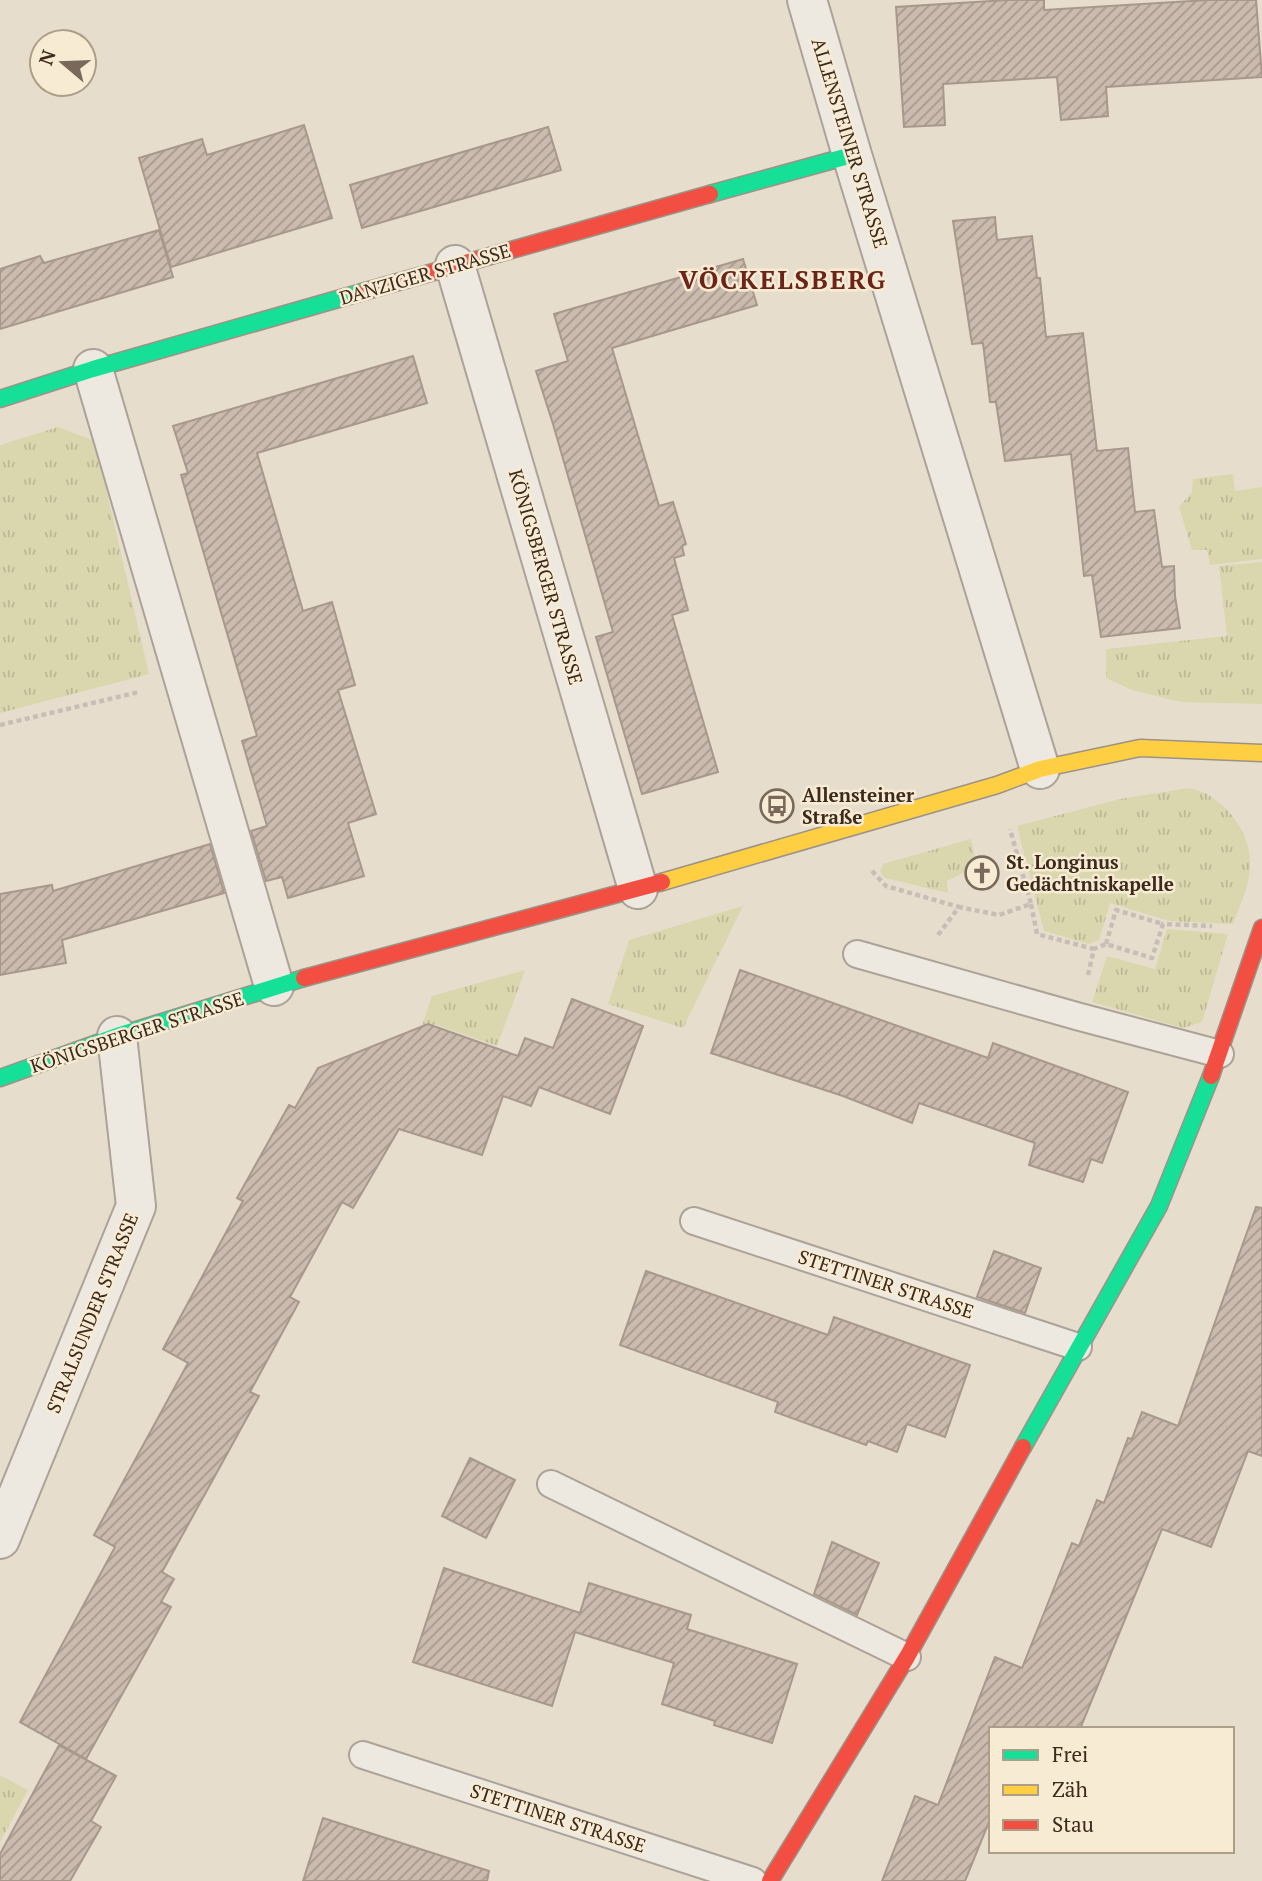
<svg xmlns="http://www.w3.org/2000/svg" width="1262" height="1881" font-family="'PT Serif',serif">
	<defs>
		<pattern id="grass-tufts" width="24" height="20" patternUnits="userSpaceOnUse" patternTransform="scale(1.75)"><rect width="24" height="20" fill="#dad6ae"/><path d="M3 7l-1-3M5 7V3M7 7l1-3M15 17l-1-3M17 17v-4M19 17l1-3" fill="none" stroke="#bcb895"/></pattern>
		<pattern id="building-hatch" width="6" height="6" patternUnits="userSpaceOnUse" patternTransform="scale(1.75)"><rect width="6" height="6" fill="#cbbbae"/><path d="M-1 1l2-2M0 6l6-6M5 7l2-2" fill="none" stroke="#a6988d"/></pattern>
	</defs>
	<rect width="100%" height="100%" fill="#e7ddcd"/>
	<!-- grass -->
	<g fill="url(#grass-tufts)">
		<path d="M58,427L95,441L149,674L0,713V445Z"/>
		<path d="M1233,474L1235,491L1262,487V559L1210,565L1207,550H1192L1179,507L1192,492L1193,479Z"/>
		<path d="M1262,562V704L1181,702L1132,690L1106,678V649L1227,636L1219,566Z"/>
		<path d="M1189,788C1196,790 1204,792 1210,796C1237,813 1255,845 1249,876C1247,892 1238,909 1233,924L1169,921L1110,903L1099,940L1089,944L1044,931L1017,826L1120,799Z"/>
		<path d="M971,839L977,866L947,881L948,893L885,878L880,872L883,864Z"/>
		<path d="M743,906L683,1028L608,1004L629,940Z"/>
		<path d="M1167,929L1228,934L1202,1022L1183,1028L1092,1002L1107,956L1155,969Z"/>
		<path d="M525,970L497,1046L434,1024L432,1029L422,1025L432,996Z"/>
		<path d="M0,1775L28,1790L0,1842Z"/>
	</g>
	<!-- building -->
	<g fill="url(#building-hatch)" stroke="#a8988c" stroke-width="2">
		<path d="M1007,0H1044V10L1208,0H1256L1262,77L1106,87L1108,116L1061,120L1057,77L943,84L945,125L904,127L896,7Z"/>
		<path d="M304,125L332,218L171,267L139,158L202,139L207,155Z"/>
		<path d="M548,127L561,170L362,228L350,185Z"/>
		<path d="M995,217L997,240L1032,236L1037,278H1040L1046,337L1083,333L1097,451L1128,448L1135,512L1154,510L1162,567L1174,566L1175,596L1180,628L1101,637L1092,575L1084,576L1071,454L1005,461L996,402H990L983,343L972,344L953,221Z"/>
		<path d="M159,230L173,277L0,329V269L40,256L44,263Z"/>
		<path d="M743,259L757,305L612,348L659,506L673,502L686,544L682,546L684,555L674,558L688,610L672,615L718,772L642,794L596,637L613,632L553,424L536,371L568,361L554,314Z"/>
		<path d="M413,356L427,403L257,453L303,611L332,602L355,685L338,690L376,814L348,823L364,876L288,898L282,877L266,881L251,831L267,826L242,741L257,736L181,475L188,473L173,426Z"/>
		<path d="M210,844L224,893L62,940L66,963L0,975V894L52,885L53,891Z"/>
		<path d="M740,970L988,1058L993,1043L1128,1092L1102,1163L1091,1159L1083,1182L1029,1165L1035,1143L919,1103L912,1123L843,1096L711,1053Z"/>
		<path d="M572,999L643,1026L610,1114L539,1087L531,1106L503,1096L482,1155L399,1129L353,1208L342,1202L290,1297L299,1302L250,1392L259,1396L162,1572L174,1579L161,1602L171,1607L86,1759L20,1722L115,1547L94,1535L188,1363L163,1349L243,1201L237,1198L289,1105L295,1108L318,1068L428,1024L518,1056L525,1038L553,1048Z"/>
		<path d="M1256,1207L1262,1208V1456L1248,1451L1211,1547L1162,1529L1080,1729H991V1817L965,1881H882L915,1796L938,1805L995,1657L1022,1668L1072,1543L1079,1546L1097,1500L1104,1503L1128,1438L1132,1439L1142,1412L1178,1426Z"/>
		<path d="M994,1251L1041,1268L1025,1313L977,1297Z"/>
		<path d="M646,1271L828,1335L834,1317L970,1365L945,1437L907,1424L897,1452L868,1441L866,1445L775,1412L778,1402L620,1345Z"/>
		<path d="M470,1458L515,1480L486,1538L442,1516Z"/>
		<path d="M832,1542L879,1563L857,1615L814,1594Z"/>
		<path d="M444,1568L580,1613L589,1583L691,1615L687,1629L797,1664L772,1743L714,1725L715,1721L662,1704L674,1663L575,1632L552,1706L413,1662Z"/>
		<path d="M59,1745L116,1776L91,1821L101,1827L70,1881H0V1854Z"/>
		<path d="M323,1818L489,1871L487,1881H303Z"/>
	</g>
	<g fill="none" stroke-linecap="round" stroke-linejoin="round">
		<defs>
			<g id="lane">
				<path d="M857,954L1080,1017L1220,1054"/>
				<path d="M694,1221L1078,1347"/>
				<path d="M551,1484L907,1657"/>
				<path d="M363,1755L753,1881"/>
			</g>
			<g id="street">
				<path d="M807,0L852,155L1040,769"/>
				<path d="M455,265L638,889"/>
				<path d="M93,369L274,986"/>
				<path d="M0,1539L136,1206L117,1036"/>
			</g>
			<g id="fast">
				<path d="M710,194L852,155"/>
				<path d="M0,399L93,369L366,291"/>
				<path d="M0,1078L117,1036L304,978"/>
				<path d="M1023,1447L1159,1206L1211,1076"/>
			</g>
			<path id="slow" d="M662,882L997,785L1040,769L1140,748L1262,753"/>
			<g id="jam">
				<path d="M366,291L710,194"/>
				<path d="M304,978L662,882"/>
				<path d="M1211,1076L1262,928"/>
				<path d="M770,1881L907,1657L1023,1447"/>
			</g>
		</defs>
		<!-- lane casing -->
		<use href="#lane" stroke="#aca297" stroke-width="30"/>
		<!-- street casing -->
		<use href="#street" stroke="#aca297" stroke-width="42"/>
		<!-- fast casing -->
		<use href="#fast" stroke="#9c9286" stroke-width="19"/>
		<!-- slow casing -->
		<use href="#slow" stroke="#9c9286" stroke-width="19"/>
		<!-- jam casing -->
		<use href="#jam" stroke="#9c9286" stroke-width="19"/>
		<!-- path -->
		<g stroke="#c7bfb6" stroke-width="4.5" stroke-dasharray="5 3.5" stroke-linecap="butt">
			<path d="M0,725L139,692"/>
			<path d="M872,871L886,886L959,907"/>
			<path d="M1031,904L1037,934L1094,949"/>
			<path d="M938,935L959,907L999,915L1031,904L1010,829"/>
			<path d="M1106,944L1116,910L1163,924"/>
			<path d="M1088,975L1094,949L1106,944L1152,958L1163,924L1212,926"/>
		</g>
		<!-- lane -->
		<use href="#lane" stroke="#eee9e0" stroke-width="26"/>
		<!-- street -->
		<use href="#street" stroke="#eee9e0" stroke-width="38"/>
		<!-- fast -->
		<use href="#fast" stroke="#16e098" stroke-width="16"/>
		<!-- slow -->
		<use href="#slow" stroke="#ffcf43" stroke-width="16"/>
		<!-- jam -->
		<use href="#jam" stroke="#f24e42" stroke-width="16"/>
	</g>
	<!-- icons -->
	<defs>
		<symbol id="bus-ring" viewBox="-11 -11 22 22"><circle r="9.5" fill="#f8ebd3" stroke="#78695b" stroke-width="1.5"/><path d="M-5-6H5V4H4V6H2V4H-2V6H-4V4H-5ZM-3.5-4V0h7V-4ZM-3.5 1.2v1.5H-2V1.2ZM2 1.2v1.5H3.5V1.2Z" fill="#78695b"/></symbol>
		<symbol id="church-ring" viewBox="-11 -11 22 22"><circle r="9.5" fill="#f8ebd3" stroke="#78695b" stroke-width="1.5"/><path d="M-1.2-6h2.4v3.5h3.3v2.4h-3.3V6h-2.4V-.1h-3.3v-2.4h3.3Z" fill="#78695b"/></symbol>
	</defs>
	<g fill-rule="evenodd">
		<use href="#bus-ring" x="758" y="787" width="38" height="38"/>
		<use href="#church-ring" x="963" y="854" width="38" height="38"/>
	</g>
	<g text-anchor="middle" stroke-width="5" stroke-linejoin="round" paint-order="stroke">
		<!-- street labels -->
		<g font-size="19" fill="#3c2a1d" stroke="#f8ebd3">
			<text transform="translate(850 143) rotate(73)" y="7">ALLENSTEINER STRASSE</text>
			<text transform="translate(425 274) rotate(-16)" y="7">DANZIGER STRASSE</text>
			<text transform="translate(546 577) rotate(74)" y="7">KÖNIGSBERGER STRASSE</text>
			<text transform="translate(137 1032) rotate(-18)" y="7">KÖNIGSBERGER STRASSE</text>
			<text transform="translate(886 1284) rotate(18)" y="7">STETTINER STRASSE</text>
			<text transform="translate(92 1313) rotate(-68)" y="7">STRALSUNDER STRASSE</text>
			<text transform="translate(558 1818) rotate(18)" y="7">STETTINER STRASSE</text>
		</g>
		<!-- poi labels -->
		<g font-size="19" font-weight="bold" fill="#3c2a1d" stroke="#f8ebd3" text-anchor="start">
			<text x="802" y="802">Allensteiner<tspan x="802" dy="22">Straße</tspan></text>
			<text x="1006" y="869">St. Longinus<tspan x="1006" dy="22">Gedächtniskapelle</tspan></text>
		</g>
		<!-- district labels -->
		<g font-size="26" font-weight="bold" letter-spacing="2" fill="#6c2419" stroke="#f8ebd3">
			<text x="783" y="289">VÖCKELSBERG</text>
		</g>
	</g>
	<!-- legend -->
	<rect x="989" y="1727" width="245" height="126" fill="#f8ebd3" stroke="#ad9e8a" stroke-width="2"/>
	<rect x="1003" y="1750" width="35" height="10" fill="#16e098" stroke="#ad9e8a" stroke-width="2"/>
	<text x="1052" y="1762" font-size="21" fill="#3c2a1d">Frei</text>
	<rect x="1003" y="1785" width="35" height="10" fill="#ffcf43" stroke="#ad9e8a" stroke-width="2"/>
	<text x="1052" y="1797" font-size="21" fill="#3c2a1d">Zäh</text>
	<rect x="1003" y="1820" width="35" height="10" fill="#f24e42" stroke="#ad9e8a" stroke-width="2"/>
	<text x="1052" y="1832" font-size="21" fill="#3c2a1d">Stau</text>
	<!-- north arrow -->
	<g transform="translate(63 63) rotate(289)"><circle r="33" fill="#f8ebd3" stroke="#ad9e8a" stroke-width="2"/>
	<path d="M0-5L12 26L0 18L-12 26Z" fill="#78695b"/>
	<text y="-10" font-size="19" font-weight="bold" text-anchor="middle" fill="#3c2a1d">N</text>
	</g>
</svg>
